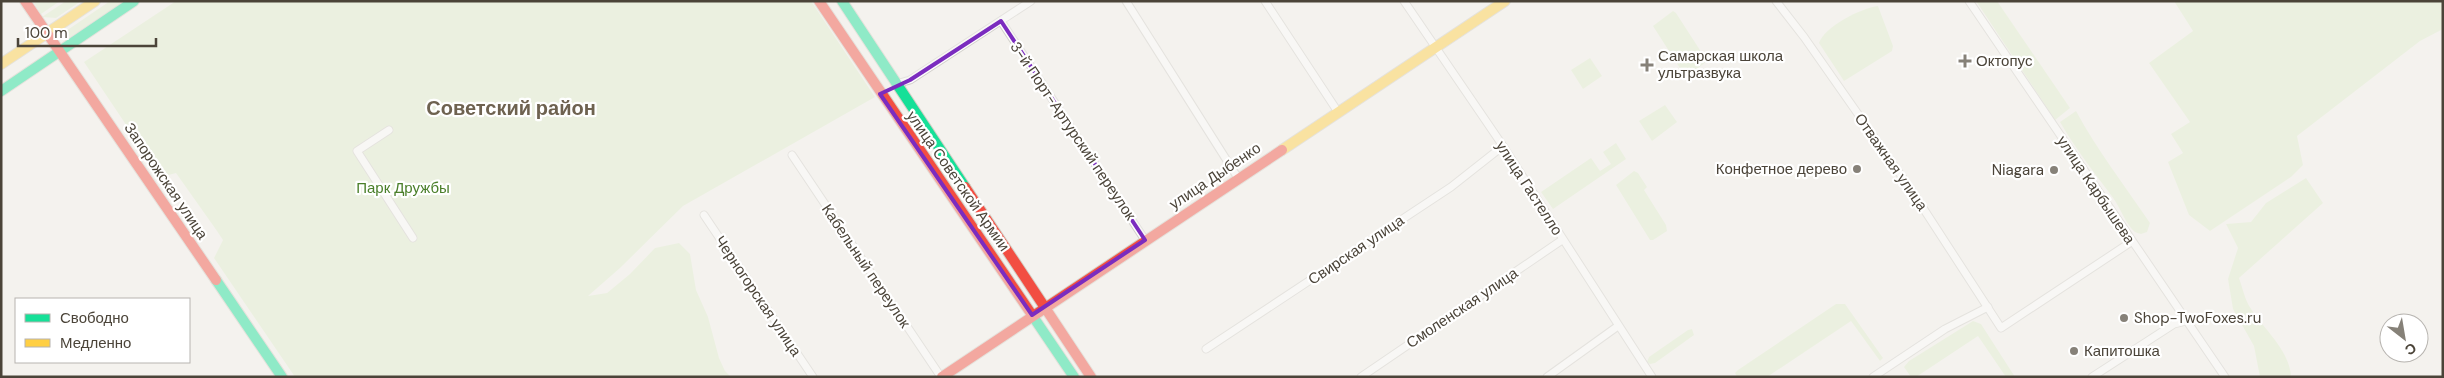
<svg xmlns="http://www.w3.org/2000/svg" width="2444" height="378" font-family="'DM Sans',sans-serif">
	<rect width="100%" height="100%" fill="#f4f2ee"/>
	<!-- green -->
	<g fill="#e1eecf">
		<path d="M33,1H60L41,14Z"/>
		<path d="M66,1H81L56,18L42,17Z"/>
		<path d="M110,1H124L70,37L66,36V31Z"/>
		<path d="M176,1H811L875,97L683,206L620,268L588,296L607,293L630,274L655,248L679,243L690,254L696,290L708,317L719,358L725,371L731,377H295L214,258L223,240L217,231L176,173L161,177L84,62Z"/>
		<path d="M1976,1H1997L2070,108L2055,120Z"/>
		<path d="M2174,1H2443V29L2420,41L2297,136L2303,165L2291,177L2210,231L2189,215L2168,162L2183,153L2171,134L2190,122L2149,63L2193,31Z"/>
		<path d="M1878,6L1893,46L1892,51L1844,81L1819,43C1824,27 1861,8 1878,6Z"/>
		<path d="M1673,11L1676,13L1707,61L1688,76H1685L1653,26Z"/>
		<path d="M1590,58L1602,76L1583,89L1571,70Z"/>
		<path d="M1665,105L1677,122L1652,141L1639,121Z"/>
		<path d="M2076,111C2097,150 2125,186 2150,223L2147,232L2141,234C2137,233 2134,232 2131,228C2123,218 2119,205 2111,195C2093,171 2075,148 2060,122Z"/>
		<path d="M1616,143L1626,159L1553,209L1541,192L1591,158L1600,171L1611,164L1603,152Z"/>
		<path d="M1634,171L1638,173L1647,187L1644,190L1666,225L1667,231L1653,240H1650L1616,185Z"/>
		<path d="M2306,178L2323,203L2239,278C2242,286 2244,296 2248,304C2261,327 2290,349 2291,377H2260L2254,346L2233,309L2228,279L2238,248L2226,224L2251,222L2266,203Z"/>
		<path d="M1836,304H1845L1883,358L1880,361L1851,321L1767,377H1737L1735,373L1738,370Z"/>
		<path d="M1973,321L1981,324L2015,377H2006L1978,336L1916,377H1911L1904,367L1909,361Z"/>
		<path d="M1692,329L1694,335L1655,363L1650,364L1647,362L1649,357L1688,330Z"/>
	</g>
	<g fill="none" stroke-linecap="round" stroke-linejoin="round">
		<defs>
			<g id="street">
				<path d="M1126,1L1238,178"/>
				<path d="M1265,1L1338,112"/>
				<path d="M1404,1L1503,146L1652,377"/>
				<path d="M1776,1L1804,37L1912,191L2001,328L2131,242"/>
				<path d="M1969,1L2225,377"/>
				<path d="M1001,21L1145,240"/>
				<path d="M896,84L910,80L1031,1"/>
				<path d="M389,130L357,151L413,238"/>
				<path d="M792,155L941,377"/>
				<path d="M704,215L813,377"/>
				<path d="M1206,349L1451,187L1503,146"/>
				<path d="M1361,377L1562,240"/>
				<path d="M1547,377L1618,326"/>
				<path d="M1873,377L1945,329L1988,307"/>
				<path d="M2092,377L2174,324L2186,321"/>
			</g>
			<g id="fast">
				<path d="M842,1L965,187"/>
				<path d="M1,91L134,1"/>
				<path d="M216,280L282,377"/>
				<path d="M1032,315L1074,377"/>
			</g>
			<g id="slow">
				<path d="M1,64L95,1"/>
				<path d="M1282,150L1505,1"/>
			</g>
			<g id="jam">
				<path d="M25,1L216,280"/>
				<path d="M819,1L1032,315"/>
				<path d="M965,187L1091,377"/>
				<path d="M942,377L1282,150"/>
			</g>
		</defs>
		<!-- street casing -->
		<use href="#street" stroke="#d2d0cb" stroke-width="9"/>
		<!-- fast casing -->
		<use href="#fast" stroke="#d3cfc5" stroke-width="12"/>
		<!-- slow casing -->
		<use href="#slow" stroke="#d3cfc5" stroke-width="12"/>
		<!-- jam casing -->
		<use href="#jam" stroke="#d3cfc5" stroke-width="12"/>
		<!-- street -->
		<use href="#street" stroke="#fdfdfc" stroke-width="7"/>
		<!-- fast -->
		<use href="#fast" stroke="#16e098" stroke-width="10"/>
		<!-- slow -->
		<use href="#slow" stroke="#ffcf43" stroke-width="10"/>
		<!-- jam -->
		<use href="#jam" stroke="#f24e42" stroke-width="10"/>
	</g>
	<!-- marked area -->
	<path d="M0 0H2444V378H0ZM1001,21L1145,240L1032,315L880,94L910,80Z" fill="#f4f2ee" fill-opacity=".55" fill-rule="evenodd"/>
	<path fill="none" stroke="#7b2cbf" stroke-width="4" stroke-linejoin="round" d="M1001,21L1145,240L1032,315L880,94L910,80Z"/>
	<!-- markers -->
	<g fill="#868178" stroke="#fff" stroke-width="2">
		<path d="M1962.5 53.5h5v5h5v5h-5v5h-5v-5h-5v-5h5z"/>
		<path d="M1644.5 57.5h5v5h5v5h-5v5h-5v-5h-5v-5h5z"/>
		<circle cx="1857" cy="169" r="5"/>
		<circle cx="2054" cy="170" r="5"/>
		<circle cx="2124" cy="318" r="5"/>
		<circle cx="2074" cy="351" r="5"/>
	</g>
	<g text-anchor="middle" stroke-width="4.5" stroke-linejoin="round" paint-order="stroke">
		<!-- poi labels -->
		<g font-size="15" fill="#4b4439" stroke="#fff" text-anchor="start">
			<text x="1658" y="61">Самарская школа<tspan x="1658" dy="17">ультразвука</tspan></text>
			<text x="1976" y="66">Октопус</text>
			<text x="1847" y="174" text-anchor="end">Конфетное дерево</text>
			<text x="2044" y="175" text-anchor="end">Niagara</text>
			<text x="2134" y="323">Shop-TwoFoxes.ru</text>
			<text x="2084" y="356">Капитошка</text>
		</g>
		<!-- street labels -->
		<g font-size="15" fill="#4b4439" stroke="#fff">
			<text transform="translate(1073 131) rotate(56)" y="5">3-й Порт-Артурский переулок</text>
			<text transform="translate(1891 162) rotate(55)" y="5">Отважная улица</text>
			<text transform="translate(1215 176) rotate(-34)" y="5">улица Дыбенко</text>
			<text transform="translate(166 181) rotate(56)" y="5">Запорожская улица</text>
			<text transform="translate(958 181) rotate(55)" y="5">улица Советской Армии</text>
			<text transform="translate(1529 188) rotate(57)" y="5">улица Гастелло</text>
			<text transform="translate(2096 190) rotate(56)" y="5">улица Карбышева</text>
			<text transform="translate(1356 250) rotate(-34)" y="5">Свирская улица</text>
			<text transform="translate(866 266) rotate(56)" y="5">Кабельный переулок</text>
			<text transform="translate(758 296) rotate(56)" y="5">Черногорская улица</text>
			<text transform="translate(1462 308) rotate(-34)" y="5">Смоленская улица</text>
		</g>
		<!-- park labels -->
		<g font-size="15" fill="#4a7f2a" stroke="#fff">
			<text x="403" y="193">Парк Дружбы</text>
		</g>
		<!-- district labels -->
		<g font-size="20" font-weight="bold" fill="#6e6250" stroke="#fff">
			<text x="511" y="115">Советский район</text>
		</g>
	</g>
	<!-- border -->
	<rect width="2444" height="378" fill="none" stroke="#4b4439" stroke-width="5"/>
	<!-- legend -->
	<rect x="15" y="298" width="175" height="65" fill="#ffffff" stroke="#b7b4b0"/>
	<rect x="25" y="314" width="25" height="8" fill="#16e098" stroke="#b7b4b0"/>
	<text x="60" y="323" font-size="15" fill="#4b4439">Свободно</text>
	<rect x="25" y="339" width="25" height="8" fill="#ffcf43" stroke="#b7b4b0"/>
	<text x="60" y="348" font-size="15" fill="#4b4439">Медленно</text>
	<!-- north arrow -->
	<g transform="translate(2404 338) rotate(149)"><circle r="24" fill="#ffffff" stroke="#b7b4b0"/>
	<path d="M0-4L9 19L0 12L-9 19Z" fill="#868178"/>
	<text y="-8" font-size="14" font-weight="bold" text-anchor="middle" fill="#4b4439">С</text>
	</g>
	<!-- scale -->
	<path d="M18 38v8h138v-8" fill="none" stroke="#4b4439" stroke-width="2.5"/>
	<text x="25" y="38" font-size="15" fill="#4b4439" stroke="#ffffff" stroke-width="4" paint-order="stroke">100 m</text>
</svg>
